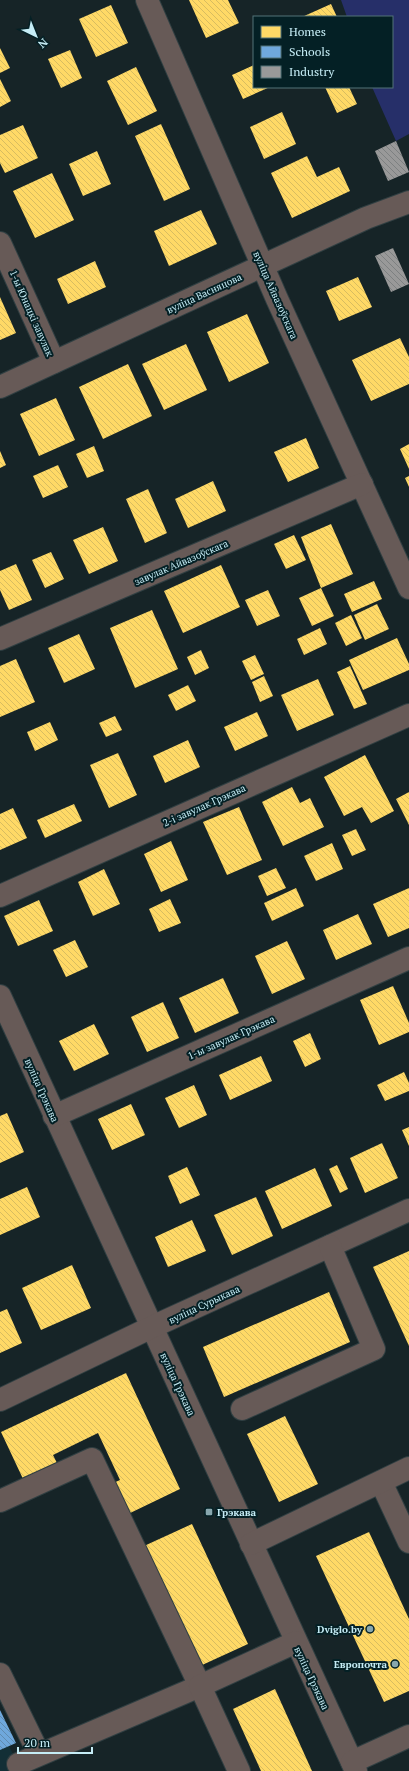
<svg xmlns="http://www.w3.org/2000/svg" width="409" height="1771" font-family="'PT Serif',serif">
	<defs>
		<pattern id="homes-back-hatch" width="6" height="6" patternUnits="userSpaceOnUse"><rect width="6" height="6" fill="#ffd966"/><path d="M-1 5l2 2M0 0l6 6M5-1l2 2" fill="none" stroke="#d8bc60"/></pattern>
		<pattern id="schools-back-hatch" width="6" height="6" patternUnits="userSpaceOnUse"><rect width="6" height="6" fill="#6fa8dc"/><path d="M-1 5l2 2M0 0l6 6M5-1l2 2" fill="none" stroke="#5f8bb0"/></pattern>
		<pattern id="industry-back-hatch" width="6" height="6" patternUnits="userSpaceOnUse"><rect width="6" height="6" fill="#999"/><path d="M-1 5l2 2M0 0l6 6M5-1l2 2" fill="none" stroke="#7d8081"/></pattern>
	</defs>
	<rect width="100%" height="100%" fill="#162427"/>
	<!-- built -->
	<path fill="#132f36" d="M0,1710L9,1746L21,1771H0Z"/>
	<!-- green -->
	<path fill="#262f69" d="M341,0H409V134L396,141L372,87H392V17H347Z"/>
	<!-- homes -->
	<g fill="url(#homes-back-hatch)">
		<path d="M189,0H228L239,23L206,38Z"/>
		<path d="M331,4L337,17H302Z"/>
		<path d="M111,5L128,43L96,57L79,19Z"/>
		<path d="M0,48L10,68L0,73Z"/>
		<path d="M70,50L82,78L61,88L48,59Z"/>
		<path d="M254,65V87H270L243,99L232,75Z"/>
		<path d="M136,67L157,111L128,125L107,81Z"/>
		<path d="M0,79L11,101L0,107Z"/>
		<path d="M325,87H349L357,104L337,113Z"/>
		<path d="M282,112L296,144L264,159L250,127Z"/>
		<path d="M161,124L190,189L164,201L135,136Z"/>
		<path d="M23,125L38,158L5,173L0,163V135Z"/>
		<path d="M97,151L111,184L83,196L69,164Z"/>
		<path d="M307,156L317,177L339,167L350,191L292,218L271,173Z"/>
		<path d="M52,173L74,220L35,238L13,191Z"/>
		<path d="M201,210L217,244L169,266L154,231Z"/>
		<path d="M95,261L106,287L68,304L57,279Z"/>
		<path d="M358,277L372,307L339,321L326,291Z"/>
		<path d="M0,297L16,333L0,340Z"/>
		<path d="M247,314L269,363L229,382L207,332Z"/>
		<path d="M400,338L409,357V384L371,401L352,360Z"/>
		<path d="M186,344L207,390L164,410L142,364Z"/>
		<path d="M128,364L152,416L103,439L79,387Z"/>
		<path d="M56,398L75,440L39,456L20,414Z"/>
		<path d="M306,438L319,468L288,482L274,452Z"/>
		<path d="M409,444V469L400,449Z"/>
		<path d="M94,446L104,471L87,478L76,454Z"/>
		<path d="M0,451L6,465L0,468Z"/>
		<path d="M58,465L68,487L43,498L33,476Z"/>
		<path d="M409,476V487L405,478Z"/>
		<path d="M213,481L226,511L188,528L175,499Z"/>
		<path d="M148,489L167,533L145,543L126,499Z"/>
		<path d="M331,524L353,574L321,588L301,537Z"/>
		<path d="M103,527L118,561L89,574L73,540Z"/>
		<path d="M294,535L306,560L286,569L274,544Z"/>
		<path d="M51,552L64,579L45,588L32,560Z"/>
		<path d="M16,564L32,600L9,610L0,590V571Z"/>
		<path d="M221,565L240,607L183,633L164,591Z"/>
		<path d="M374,581L382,599L352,612L344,594Z"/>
		<path d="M321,588L334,616L312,626L299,598Z"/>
		<path d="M268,590L280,616L257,626L245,600Z"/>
		<path d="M377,604L389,629L365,640L354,615Z"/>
		<path d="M152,610L178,669L135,688L110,628Z"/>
		<path d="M351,615L362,638L346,646L335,623Z"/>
		<path d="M320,628L327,644L304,655L297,639Z"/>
		<path d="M79,634L95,669L64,683L48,648Z"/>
		<path d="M397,638L409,664V670L363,690L349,660Z"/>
		<path d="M201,650L209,668L195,675L187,657Z"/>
		<path d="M255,655L264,674L251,680L242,661Z"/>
		<path d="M16,659L35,702L0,717V666Z"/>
		<path d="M350,666L367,704L354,709L337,672Z"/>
		<path d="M264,676L273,696L260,702L252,682Z"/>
		<path d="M318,679L334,715L297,731L281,695Z"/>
		<path d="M188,685L196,701L176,711L168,695Z"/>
		<path d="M257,712L268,736L235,751L224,727Z"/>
		<path d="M115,716L122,730L106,737L99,723Z"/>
		<path d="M50,722L58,740L35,751L27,732Z"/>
		<path d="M188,740L200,767L165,783L153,756Z"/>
		<path d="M118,753L137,795L109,808L90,765Z"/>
		<path d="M365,755L394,811L371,823L362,807L344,816L324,777Z"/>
		<path d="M292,787L300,803L310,798L324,827L283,846L262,802Z"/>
		<path d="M409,792V825L396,799Z"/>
		<path d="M74,804L82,821L45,838L37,820Z"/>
		<path d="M239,807L262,860L227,875L203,822Z"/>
		<path d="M13,808L27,838L0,850V814Z"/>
		<path d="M356,829L366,850L352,856L342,835Z"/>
		<path d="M171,841L188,880L161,892L144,854Z"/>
		<path d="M332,843L343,869L316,881L304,856Z"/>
		<path d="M276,868L286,888L267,896L258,876Z"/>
		<path d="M104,869L120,904L93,916L78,882Z"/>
		<path d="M296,888L304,906L272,921L264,903Z"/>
		<path d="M409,888V928L388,937L373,904Z"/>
		<path d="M170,899L181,923L159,932L149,909Z"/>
		<path d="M39,900L53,931L18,946L4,916Z"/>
		<path d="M358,914L372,944L336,960L323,930Z"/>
		<path d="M75,940L88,967L66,977L53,950Z"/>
		<path d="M287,941L305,979L272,994L255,956Z"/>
		<path d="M223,978L239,1013L195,1033L179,998Z"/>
		<path d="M393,986L409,1023V1032L379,1045L360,1000Z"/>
		<path d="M163,1002L179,1038L147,1052L131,1017Z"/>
		<path d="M94,1024L109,1054L74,1071L59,1041Z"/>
		<path d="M310,1033L321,1059L305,1067L293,1041Z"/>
		<path d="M261,1056L272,1081L230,1100L219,1075Z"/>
		<path d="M404,1072L409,1083V1091L385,1101L377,1085Z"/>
		<path d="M194,1085L207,1115L179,1128L165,1098Z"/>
		<path d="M131,1104L145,1135L112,1150L98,1119Z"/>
		<path d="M7,1113L24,1152L0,1163V1116Z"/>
		<path d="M409,1127V1146L402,1130Z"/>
		<path d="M382,1143L398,1178L365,1193L350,1158Z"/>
		<path d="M337,1165L348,1189L340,1193L329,1169Z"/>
		<path d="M187,1167L200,1195L180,1204L168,1176Z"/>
		<path d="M315,1168L332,1206L282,1229L265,1191Z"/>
		<path d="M27,1187L40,1217L0,1235V1199Z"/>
		<path d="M256,1197L273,1236L232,1255L214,1215Z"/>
		<path d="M192,1220L206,1251L168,1267L155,1237Z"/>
		<path d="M409,1251V1346L373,1267Z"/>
		<path d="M72,1265L91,1308L41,1330L22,1288Z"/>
		<path d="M329,1292L350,1342L224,1397L203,1347Z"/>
		<path d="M7,1309L22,1343L0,1353V1312Z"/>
		<path d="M126,1373L180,1489L126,1515L111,1484L120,1480L98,1433L53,1455L58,1465L24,1481L1,1432Z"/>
		<path d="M285,1416L318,1484L279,1502L247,1434Z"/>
		<path d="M192,1524L248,1644L200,1666L144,1546Z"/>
		<path d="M369,1532L409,1619V1691L384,1702L316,1556Z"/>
		<path d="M275,1689L312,1771H261L233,1709Z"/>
	</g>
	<!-- schools -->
	<path fill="url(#schools-back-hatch)" d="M0,1710L16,1743L0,1750Z"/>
	<!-- industry -->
	<g fill="url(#industry-back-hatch)">
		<path d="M396,141L409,172L388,181L375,151Z"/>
		<path d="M393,248L409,284L391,292L375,256Z"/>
	</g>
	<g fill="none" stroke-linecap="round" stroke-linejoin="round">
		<defs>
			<g id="minor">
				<path d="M147,0L277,299L409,588"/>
				<path d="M0,243L54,362"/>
				<path d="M0,387L366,218L409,202"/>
				<path d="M0,639L362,484"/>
				<path d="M0,896L409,715"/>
				<path d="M0,996L356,1771"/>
				<path d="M54,1116L409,958"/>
				<path d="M0,1400L152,1327L409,1210"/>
				<path d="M242,1409L374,1349L330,1246"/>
				<path d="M381,1482L409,1542"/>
				<path d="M0,1501L92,1459L200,1686L18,1764"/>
				<path d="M251,1544L409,1468"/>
				<path d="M0,1674L39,1754"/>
				<path d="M352,1762L409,1736"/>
				<path d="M239,1771L200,1686L296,1642"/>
			</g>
		</defs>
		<!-- minor casing -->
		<use href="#minor" stroke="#303f42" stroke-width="24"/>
		<!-- minor -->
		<use href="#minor" stroke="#675a57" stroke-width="22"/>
	</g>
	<!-- markers -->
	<g fill="#88a7ae" stroke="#042025" stroke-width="1.5">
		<rect x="205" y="1508" width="8" height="8" rx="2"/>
		<circle cx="370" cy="1629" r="4"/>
		<circle cx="395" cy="1664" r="4"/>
	</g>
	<g text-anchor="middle" stroke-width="4" stroke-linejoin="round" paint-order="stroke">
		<!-- street labels -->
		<g font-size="10" fill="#c6edf6" stroke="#042025">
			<text transform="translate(204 293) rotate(-25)" y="4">вуліца Васняцова</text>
			<text transform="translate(276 295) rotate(66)" y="4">вуліца Айвазоўскага</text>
			<text transform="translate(32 313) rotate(66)" y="4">1-ы Юнацкі завулак</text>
			<text transform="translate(181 562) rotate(-23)" y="4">завулак Айвазоўскага</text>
			<text transform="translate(204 805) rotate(-24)" y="4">2-і завулак Грэкава</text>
			<text transform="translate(231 1037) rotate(-24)" y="4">1-ы завулак Грэкава</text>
			<text transform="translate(42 1090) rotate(66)" y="4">вуліца Грэкава</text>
			<text transform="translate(204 1304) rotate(-25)" y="4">вуліца Сурыкава</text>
			<text transform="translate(178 1384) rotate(65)" y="4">вуліца Грэкава</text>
			<text transform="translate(312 1678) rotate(65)" y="4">вуліца Грэкава</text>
		</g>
		<!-- poi labels -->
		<g font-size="10" font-weight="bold" fill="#c6edf6" stroke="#042025" text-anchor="end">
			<text x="217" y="1516" text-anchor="start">Грэкава</text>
			<text x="362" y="1633">Dviglo.by</text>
			<text x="387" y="1668">Европочта</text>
		</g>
	</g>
	<!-- legend -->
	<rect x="253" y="16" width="140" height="72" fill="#042025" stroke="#527279"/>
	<rect x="261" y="26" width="20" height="12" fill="#ffd966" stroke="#527279"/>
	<text x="289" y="36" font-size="12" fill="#c6edf6">Homes</text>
	<rect x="261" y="46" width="20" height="12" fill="#6fa8dc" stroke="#527279"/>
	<text x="289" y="56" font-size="12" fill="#c6edf6">Schools</text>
	<rect x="261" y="66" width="20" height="12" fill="#999999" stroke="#527279"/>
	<text x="289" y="76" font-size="12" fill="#c6edf6">Industry</text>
	<!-- north arrow -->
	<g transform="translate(36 36) rotate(137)" stroke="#042025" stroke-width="3" paint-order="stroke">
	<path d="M0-3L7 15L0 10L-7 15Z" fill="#c6edf6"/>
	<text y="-6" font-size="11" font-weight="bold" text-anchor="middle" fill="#c6edf6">N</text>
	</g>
	<!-- scale -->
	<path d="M18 1747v6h74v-6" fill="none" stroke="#c6edf6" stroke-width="2"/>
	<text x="24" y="1747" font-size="12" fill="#c6edf6" stroke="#042025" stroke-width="3" paint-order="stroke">20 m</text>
</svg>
